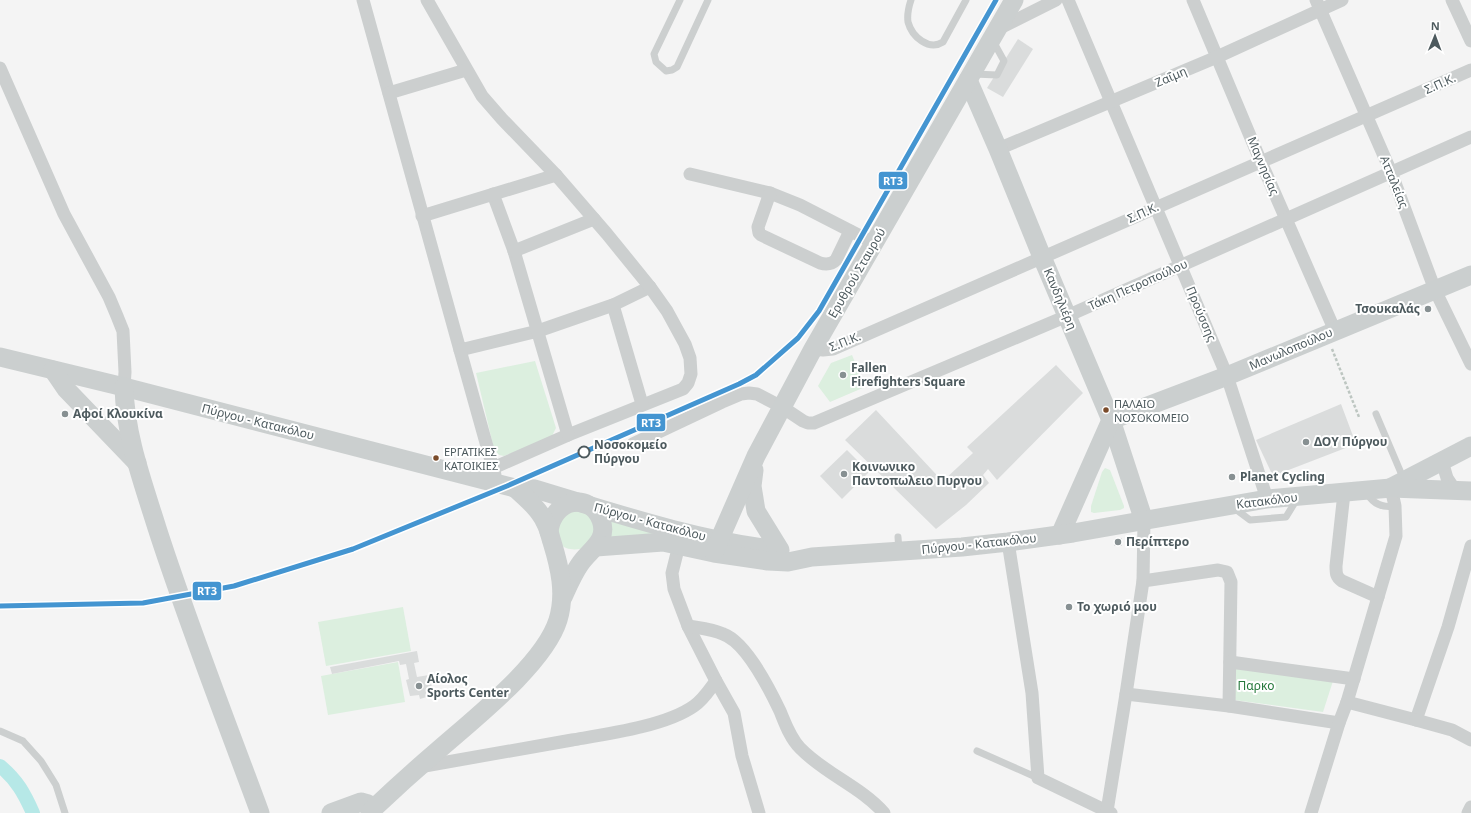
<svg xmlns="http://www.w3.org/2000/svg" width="1471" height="813" font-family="'Noto Sans',sans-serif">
	<rect width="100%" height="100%" fill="#f4f4f4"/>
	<!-- green -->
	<g fill="#dcefdf">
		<path d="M852,355L865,387L830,402L818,386L831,363Z"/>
		<path d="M535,361L556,428L551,438L504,456L499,455L494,449L476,373Z"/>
		<path d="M1105,468L1110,470L1124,506V508L1120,510L1094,513L1091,512V506L1102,472Z"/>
		<path d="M570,509L589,513L596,531L585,548C577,550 565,551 560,543C557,538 557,528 556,523Z"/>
		<path d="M608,517L655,529L653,537L607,540Z"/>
		<path d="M403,607L411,651L326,666L318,622Z"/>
		<path d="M398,662L405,702L328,715L321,676Z"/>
		<path d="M1236,667L1333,681L1323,712L1234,700Z"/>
	</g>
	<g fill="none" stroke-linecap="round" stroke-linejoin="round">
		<!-- canal -->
		<path stroke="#b6e8e7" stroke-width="14" d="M0,766C17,780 24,793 33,813"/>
	</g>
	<!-- building -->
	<g fill="#dadcdc">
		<path d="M1018,39L1033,49L1003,97L987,88Z"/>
		<path d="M1056,365L1083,393L997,480L988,469L983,475L989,483L966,505L936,529L845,440L876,410L947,486L943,481L973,453L967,447Z"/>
		<path d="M1341,404L1356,444L1273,476L1256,440Z"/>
		<path d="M847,450L869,472L842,499L820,476Z"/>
		<path d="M1122,538V546H1114V539Z"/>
		<path d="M417,651L419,662L414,663L417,677L429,675L433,692L429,693L430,696L420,699L419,695L410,696L406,680L409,679L406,664L400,665L399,661L332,674L330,667Z"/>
	</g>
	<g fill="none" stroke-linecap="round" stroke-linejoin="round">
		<!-- path -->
		<path stroke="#bdc6c1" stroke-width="2.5" stroke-dasharray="3 2" stroke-linecap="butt" d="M1332,349L1359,417"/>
		<!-- lane -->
		<g stroke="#cccfcf" stroke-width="7">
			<path d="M680,0L654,54L656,62L666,71L672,70L677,67L708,0"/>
			<path d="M911,0C909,6 907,15 908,22C912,37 929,51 943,42L966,0"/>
			<path d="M974,74L997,75L1004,61L993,41"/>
			<path d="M1376,414L1404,480"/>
			<path d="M1366,491C1372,504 1382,508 1395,506"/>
			<path d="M1234,508L1250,520L1286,517L1297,499"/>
			<path d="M898,537L899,550"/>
			<path d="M0,731L23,741L41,761L56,785L65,813"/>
			<path d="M977,751L1038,778"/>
		</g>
		<!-- street -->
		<g stroke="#cccfcf" stroke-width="13">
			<path d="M363,0L460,350L538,331L613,305L650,287"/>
			<path d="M427,0L482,96L502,119L556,175L607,234L650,287L667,311L685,344L690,358L691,374L688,383L683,389L568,435L493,468"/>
			<path d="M1068,0L1227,376L1267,499"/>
			<path d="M1193,0L1261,162L1335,331"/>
			<path d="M1316,0L1391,172L1435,290L1471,364"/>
			<path d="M1452,0L1471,41"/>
			<path d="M998,29L1056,0"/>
			<path d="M0,68L64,214L109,297L117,316L123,331L125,372L124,387"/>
			<path d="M389,93L466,70"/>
			<path d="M998,149L1217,57L1342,0"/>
			<path d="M690,174L770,193L800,205L874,243"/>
			<path d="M770,193L758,227L759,233L761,235L820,263C827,265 832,264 836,260L850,231"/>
			<path d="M493,194L514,251L568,435"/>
			<path d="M422,216L556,175"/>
			<path d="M514,251L594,219"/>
			<path d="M613,305L642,404"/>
			<path d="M813,349L823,350L833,349L1471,70"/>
			<path d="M460,350L495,475"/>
			<path d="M633,444L722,402L741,394L749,393L757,394L782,407L803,421L808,423H814L1067,316L1471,137"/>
			<path d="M1442,461L1447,478L1455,490"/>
			<path d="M1344,493L1336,566C1336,573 1336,577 1342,581L1378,597"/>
			<path d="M1008,542L1032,693L1038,778L1111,813"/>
			<path d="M679,545L672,573L674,589L688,626L716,681L734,713L742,756L759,813"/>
			<path d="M1143,581L1218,570L1227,572L1231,582L1229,706"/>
			<path d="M688,626C699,628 712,629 723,634C746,642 770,690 780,711C785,723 790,738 800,748C825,774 860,786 884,813"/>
			<path d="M1230,662L1354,679"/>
			<path d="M1126,694L1229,706L1339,723"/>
			<path d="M1347,702L1416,720L1448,627L1471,546"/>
			<path d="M1416,720L1452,730L1471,740"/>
			<path d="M419,767C470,758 521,749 572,740C607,734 666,726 694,706C704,699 709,690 716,681"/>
			<path d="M1107,811L1126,694L1143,581L1144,521"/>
			<path d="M1311,813L1339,723L1347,702L1396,536L1395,506L1391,488"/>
			<path d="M1468,813L1471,807"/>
		</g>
		<!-- secondary -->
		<g stroke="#cbcfcf" stroke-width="19">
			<path d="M968,80L998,149L1042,257L1111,420L1144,521"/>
			<path d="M0,357L124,387L515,488L535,489C615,513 694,540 778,550"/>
			<path d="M53,370L66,389L137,463"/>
			<path d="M124,387C125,435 143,483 157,528C188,624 225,718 260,813"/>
			<path d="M754,470L752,486L756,511L780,550"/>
			<path d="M1392,487L1471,446"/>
			<path d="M549,532C552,499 590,491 601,520C609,541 589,550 580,564C573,574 568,586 563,597"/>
			<path d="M1060,535L1111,420L1227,376L1471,275"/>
			<path d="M596,547L663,542L714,553L768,561L788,562L812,557L962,547L1008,542L1073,533L1267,499L1391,488L1471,491"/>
			<path d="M714,552L756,456L813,349L1014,0"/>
			<path d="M331,813L361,802L368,804L372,810"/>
			<path d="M370,813L372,810C393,790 414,771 435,753C471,721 544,665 558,620C566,594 560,568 552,542C550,536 549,529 545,522C539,509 526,498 515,488"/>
		</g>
		<defs>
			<path id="rail-1" d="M0,606L143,603L234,586L353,549L507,486L739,384L756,375L798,338L819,311L996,0"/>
		</defs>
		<!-- rail-1 casing -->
		<use href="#rail-1" stroke="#fff" stroke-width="8"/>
		<!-- rail-1 -->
		<use href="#rail-1" stroke="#4495d1" stroke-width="5"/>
	</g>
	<!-- markers -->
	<g fill="#879092" stroke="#fff" stroke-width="1.5">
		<circle cx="1428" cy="309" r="4"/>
		<circle cx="843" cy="375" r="4"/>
		<circle cx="65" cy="414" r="4"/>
		<circle cx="1306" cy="442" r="4"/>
		<circle cx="844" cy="474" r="4"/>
		<circle cx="1232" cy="477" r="4"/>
		<circle cx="1118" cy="542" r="4"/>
		<circle cx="1069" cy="607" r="4"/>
		<circle cx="419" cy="686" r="4"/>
	</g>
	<g fill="#7a4b2a" stroke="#fff" stroke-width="1.5">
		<circle cx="1106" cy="410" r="3.5"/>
		<circle cx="436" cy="458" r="3.5"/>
	</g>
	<circle fill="#fff" stroke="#4d5a5e" stroke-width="2" cx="584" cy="452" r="5.5"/>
	<g text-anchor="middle" stroke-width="4" stroke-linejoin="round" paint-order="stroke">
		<!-- bus labels -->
		<g font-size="11" fill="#4d5a5e" stroke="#fff" text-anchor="start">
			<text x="1114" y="408">ΠΑΛΑΙΟ<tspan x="1114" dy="14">ΝΟΣΟΚΟΜΕΙΟ</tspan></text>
			<text x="444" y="456">ΕΡΓΑΤΙΚΕΣ<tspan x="444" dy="14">ΚΑΤΟΙΚΙΕΣ</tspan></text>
		</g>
		<!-- street labels -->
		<g font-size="12" fill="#4d5a5e" stroke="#fff">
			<text transform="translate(1171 77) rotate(-23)" y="4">Ζαΐμη</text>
			<text transform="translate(1440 84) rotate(-24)" y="4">Σ.Π.Κ.</text>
			<text transform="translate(1263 166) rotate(67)" y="4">Μαγνησίας</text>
			<text transform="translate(1394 182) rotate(68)" y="4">Ατταλείας</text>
			<text transform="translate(1143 213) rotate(-24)" y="4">Σ.Π.Κ.</text>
			<text transform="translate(857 273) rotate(-60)" y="4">Ερυθρού Σταυρού</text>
			<text transform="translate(1138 285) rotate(-24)" y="4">Τάκη Πετροπούλου</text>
			<text transform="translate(1060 299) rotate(67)" y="4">Κανδηλιέρη</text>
			<text transform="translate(1201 314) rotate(67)" y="4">Προύσσης</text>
			<text transform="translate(845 342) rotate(-22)" y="4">Σ.Π.Κ.</text>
			<text transform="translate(1291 349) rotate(-23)" y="4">Μανωλοπούλου</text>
			<text transform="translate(258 422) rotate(14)" y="4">Πύργου - Κατακόλου</text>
			<text transform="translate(1267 501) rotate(-7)" y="4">Κατακόλου</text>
			<text transform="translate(650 522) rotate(15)" y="4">Πύργου - Κατακόλου</text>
			<text transform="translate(979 544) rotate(-6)" y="4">Πύργου - Κατακόλου</text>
		</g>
		<!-- poi labels -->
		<g font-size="12" font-weight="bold" fill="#4d5a5e" stroke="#fff" text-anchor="start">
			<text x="1420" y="313" text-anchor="end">Τσουκαλάς</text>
			<text x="851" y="372">Fallen<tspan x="851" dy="14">Firefighters Square</tspan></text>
			<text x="73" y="418">Αφοί Κλουκίνα</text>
			<text x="1314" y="446">ΔΟΥ Πύργου</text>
			<text x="852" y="471">Κοινωνικο<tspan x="852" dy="14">Παντοπωλειο Πυργου</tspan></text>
			<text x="1240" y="481">Planet Cycling</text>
			<text x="1126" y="546">Περίπτερο</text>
			<text x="1077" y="611">Το χωριό μου</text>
			<text x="427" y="683">Αίολος<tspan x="427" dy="14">Sports Center</tspan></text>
		</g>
		<!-- stop labels -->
		<g font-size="12" font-weight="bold" fill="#4d5a5e" stroke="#fff" text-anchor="start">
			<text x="594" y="449">Νοσοκομείο<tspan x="594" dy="14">Πύργου</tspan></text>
		</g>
		<!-- park labels -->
		<g font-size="12" fill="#24783b" stroke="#fff">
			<text x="1256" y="690">Παρκο</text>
		</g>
	</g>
	<g stroke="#fff" stroke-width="1.5">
		<rect x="878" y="171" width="30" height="19" rx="4" fill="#4495d1"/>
		<rect x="636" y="413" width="30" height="19" rx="4" fill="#4495d1"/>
		<rect x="192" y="581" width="30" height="20" rx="4" fill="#4495d1"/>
	</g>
	<g font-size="11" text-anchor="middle" font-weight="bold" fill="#fff">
		<text x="893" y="185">RT3</text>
		<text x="651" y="427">RT3</text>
		<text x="207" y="595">RT3</text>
	</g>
	<!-- north arrow -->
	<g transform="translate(1435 36) rotate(1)" stroke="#ffffff" stroke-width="3" paint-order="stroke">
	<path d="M0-3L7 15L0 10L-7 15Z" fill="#4d5a5e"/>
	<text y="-6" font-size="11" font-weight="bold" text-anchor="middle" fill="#4d5a5e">N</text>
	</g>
</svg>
